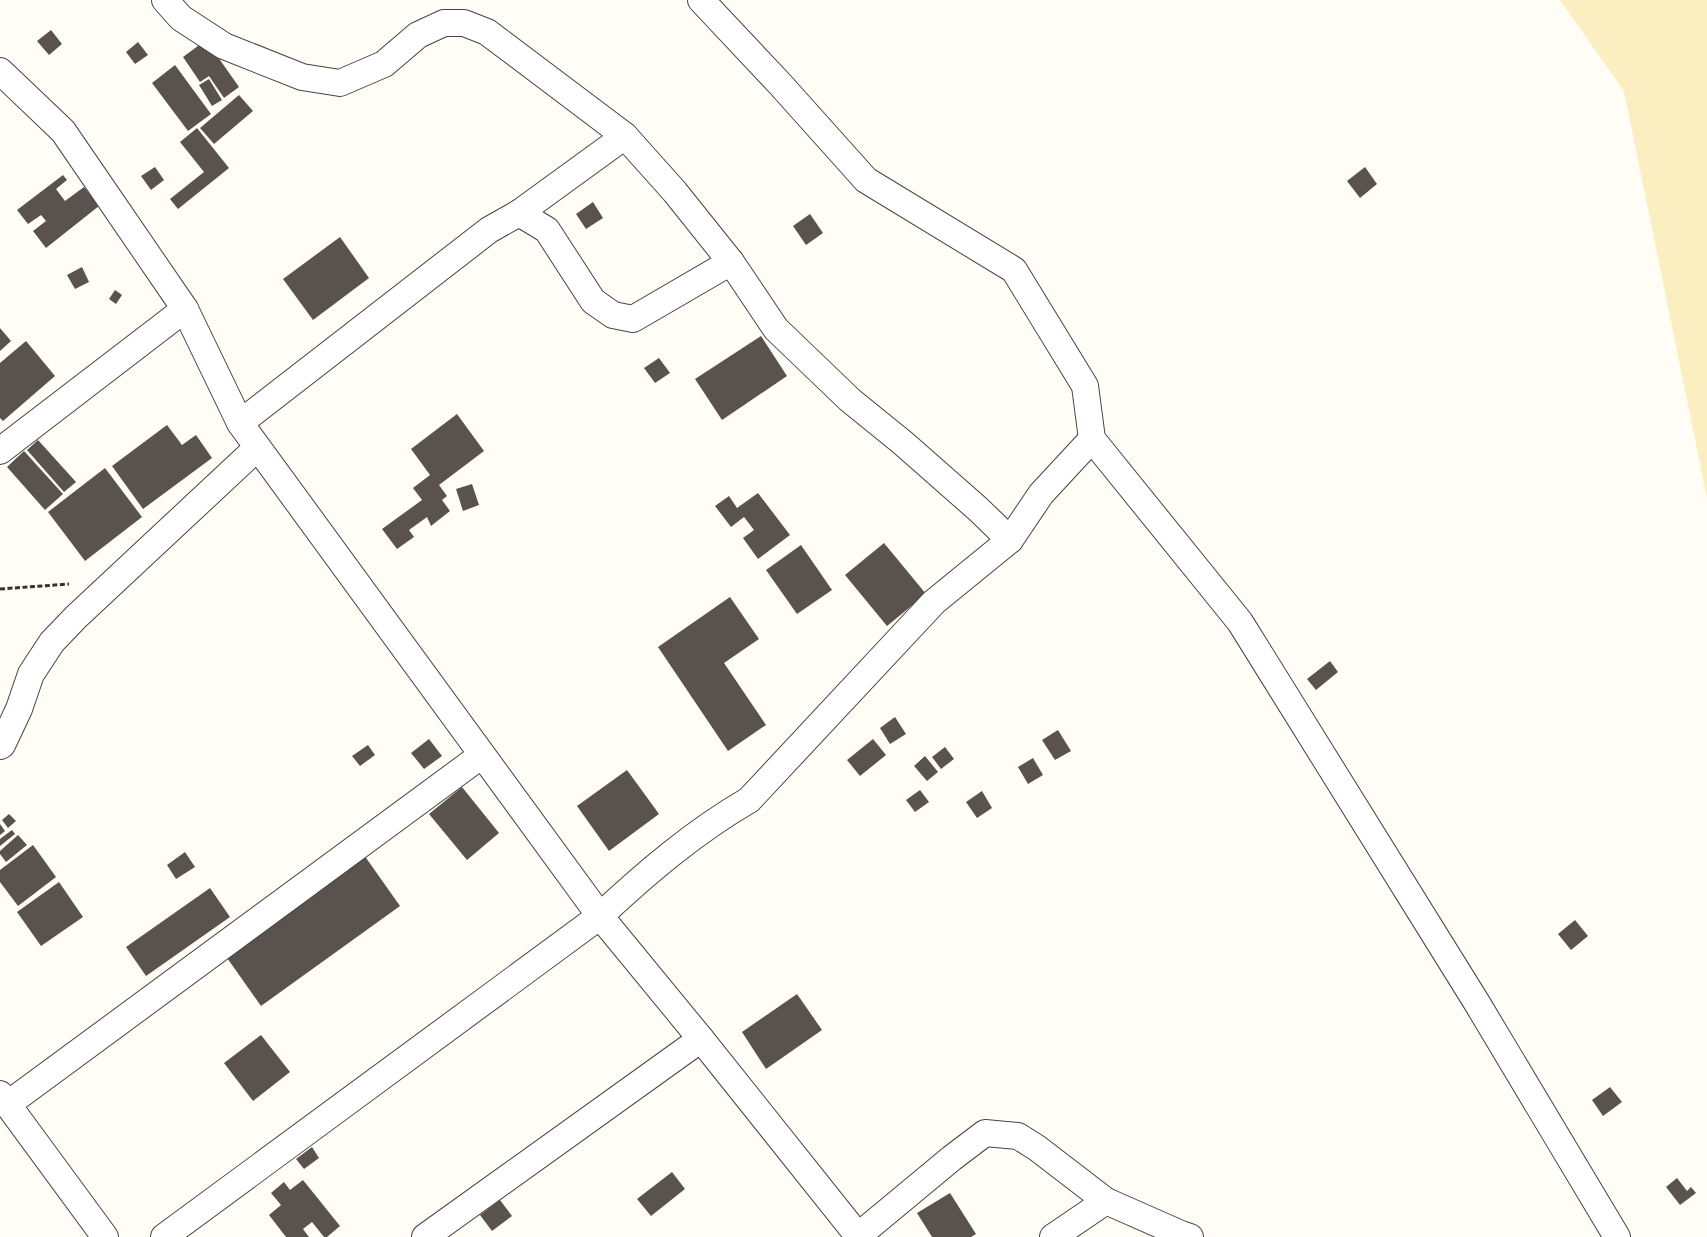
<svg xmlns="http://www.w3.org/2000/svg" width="1707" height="1237" font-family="'Crimson Pro',serif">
	<rect width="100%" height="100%" fill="#fffdf5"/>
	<!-- sand -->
	<path fill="#fbeec1" d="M1560,0H1707V498L1624,91Z"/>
	<!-- building -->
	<g fill="#5a524d">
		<path d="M51,30L62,44L49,55L37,41Z"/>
		<path d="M206,40L239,87L224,98L209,76L200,82L183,57Z"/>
		<path d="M138,42L148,55L135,64L126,52Z"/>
		<path d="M175,65L211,114L188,131L152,83Z"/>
		<path d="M209,79L222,100L212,106L199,85Z"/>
		<path d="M239,95L253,111L214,144L200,128Z"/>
		<path d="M197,128L229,168L178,209L170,199L204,172L180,142Z"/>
		<path d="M155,167L164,180L151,190L141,176Z"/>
		<path d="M1365,167L1377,184L1360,198L1347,181Z"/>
		<path d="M63,175L67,180L56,189L65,201L84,187L99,206L46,248L33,231L46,221L41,215L28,224L17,210Z"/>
		<path d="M593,202L603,218L586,229L576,214Z"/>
		<path d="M810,214L823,233L806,245L793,226Z"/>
		<path d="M340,237L369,278L313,320L283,279Z"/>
		<path d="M82,267L89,282L75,289L67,275Z"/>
		<path d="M115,290L122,295L116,304L109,299Z"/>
		<path d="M0,328L11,341L0,351Z"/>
		<path d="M761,336L787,376L722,420L695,379Z"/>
		<path d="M26,341L55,376L3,421L0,418V363Z"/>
		<path d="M659,358L670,373L655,383L644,368Z"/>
		<path d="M457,414L484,451L439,485L447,496L442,500L450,511L431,526L427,517L409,530L414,537L397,549L382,529L422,500L413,488L430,475L411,449Z"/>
		<path d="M167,425L182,445L196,435L212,458L143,509L112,466Z"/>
		<path d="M38,440L76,482L64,492L27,450Z"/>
		<path d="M24,451L63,494L45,510L7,467Z"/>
		<path d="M105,468L142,517L85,561L48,512Z"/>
		<path d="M472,484L479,505L463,511L456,489Z"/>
		<path d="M758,493L790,535L758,559L743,538L754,530L744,517L731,527L715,506L729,496L737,508Z"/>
		<path d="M884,543L926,594L887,626L845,575Z"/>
		<path d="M801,545L832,590L797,614L766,570Z"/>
		<path d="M730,597L759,639L724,663L766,725L728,751L658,647Z"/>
		<path d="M1330,661L1338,672L1316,690L1307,679Z"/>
		<path d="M895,717L906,734L890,744L880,728Z"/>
		<path d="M1058,730L1071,751L1055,760L1042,740Z"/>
		<path d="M429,739L442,756L424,769L411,753Z"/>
		<path d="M873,739L886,755L860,776L847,760Z"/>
		<path d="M368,745L375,755L360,766L352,756Z"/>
		<path d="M945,747L954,759L941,769L932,757Z"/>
		<path d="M925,756L938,772L927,781L914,766Z"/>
		<path d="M1033,758L1043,775L1028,784L1018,767Z"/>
		<path d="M627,770L659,814L609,851L577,806Z"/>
		<path d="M462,787L499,833L467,860L429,814Z"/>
		<path d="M920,790L929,802L915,812L906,800Z"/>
		<path d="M982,791L992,808L977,818L966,802Z"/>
		<path d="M9,814L16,821L8,828L2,820Z"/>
		<path d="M0,824L5,831L0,835Z"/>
		<path d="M12,830L15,834L0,846V839Z"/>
		<path d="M18,835L27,845L6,862L0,854V851Z"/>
		<path d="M33,845L56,877L18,906L0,882V870Z"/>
		<path d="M185,852L195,867L176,879L167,865Z"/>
		<path d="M364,855L400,906L261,1006L225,955Z"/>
		<path d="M59,882L83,917L41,946L17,912Z"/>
		<path d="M210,888L230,917L146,976L126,947Z"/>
		<path d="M1575,920L1588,936L1571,950L1558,934Z"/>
		<path d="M797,994L822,1030L766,1069L742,1032Z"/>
		<path d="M261,1035L290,1072L253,1101L224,1063Z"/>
		<path d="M1610,1087L1622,1102L1603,1116L1592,1100Z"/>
		<path d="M312,1147L319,1158L304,1169L296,1159Z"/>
		<path d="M672,1172L685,1189L651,1216L637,1199Z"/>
		<path d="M1677,1178L1687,1191L1691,1187L1696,1193L1680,1205L1666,1187Z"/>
		<path d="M303,1180L340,1226L327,1237H324L312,1222L303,1229L309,1237H286L269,1215L281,1205L271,1193L284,1182L290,1190Z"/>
		<path d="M950,1193L976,1234L971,1237H932L917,1213Z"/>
		<path d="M500,1200L512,1216L492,1231L480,1215Z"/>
	</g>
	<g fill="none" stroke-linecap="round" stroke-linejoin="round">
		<defs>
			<g id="minor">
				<path d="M165,0L181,18L224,46L302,77L340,83L384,64L418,35L444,23H464L487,32L625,136L675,192L731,262L776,329L850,400L903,443L978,509L1010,540L1041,494L1092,439"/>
				<path d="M701,0L780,84L866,180L1014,270L1085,386L1092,439L1240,622L1477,1003L1617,1237"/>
				<path d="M0,71L63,131L185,309L240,423L600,916L701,1039L859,1237"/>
				<path d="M519,213L625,136"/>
				<path d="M240,423L489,230L519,213L547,230L593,301L613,315L633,319L731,262"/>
				<path d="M0,451L185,309"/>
				<path d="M0,746L2,745L19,709L31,674L52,642L76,617L257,448"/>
				<path d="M0,1094L105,1237"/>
				<path d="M8,1104L482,755"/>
				<path d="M858,1236L952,1158L985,1133L1018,1136L1037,1148L1106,1201L1181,1234L1190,1237"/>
				<path d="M164,1237L600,916C646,873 694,832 749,800L934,602L1010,540"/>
				<path d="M425,1237L701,1039"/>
				<path d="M1053,1237L1106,1201"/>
			</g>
		</defs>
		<!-- minor casing -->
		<use href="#minor" stroke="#444" stroke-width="28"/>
		<!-- path -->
		<path stroke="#333" stroke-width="3" stroke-dasharray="5 2.5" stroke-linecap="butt" d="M0,589L69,584"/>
		<!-- minor -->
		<use href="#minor" stroke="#fff" stroke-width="26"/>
	</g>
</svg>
